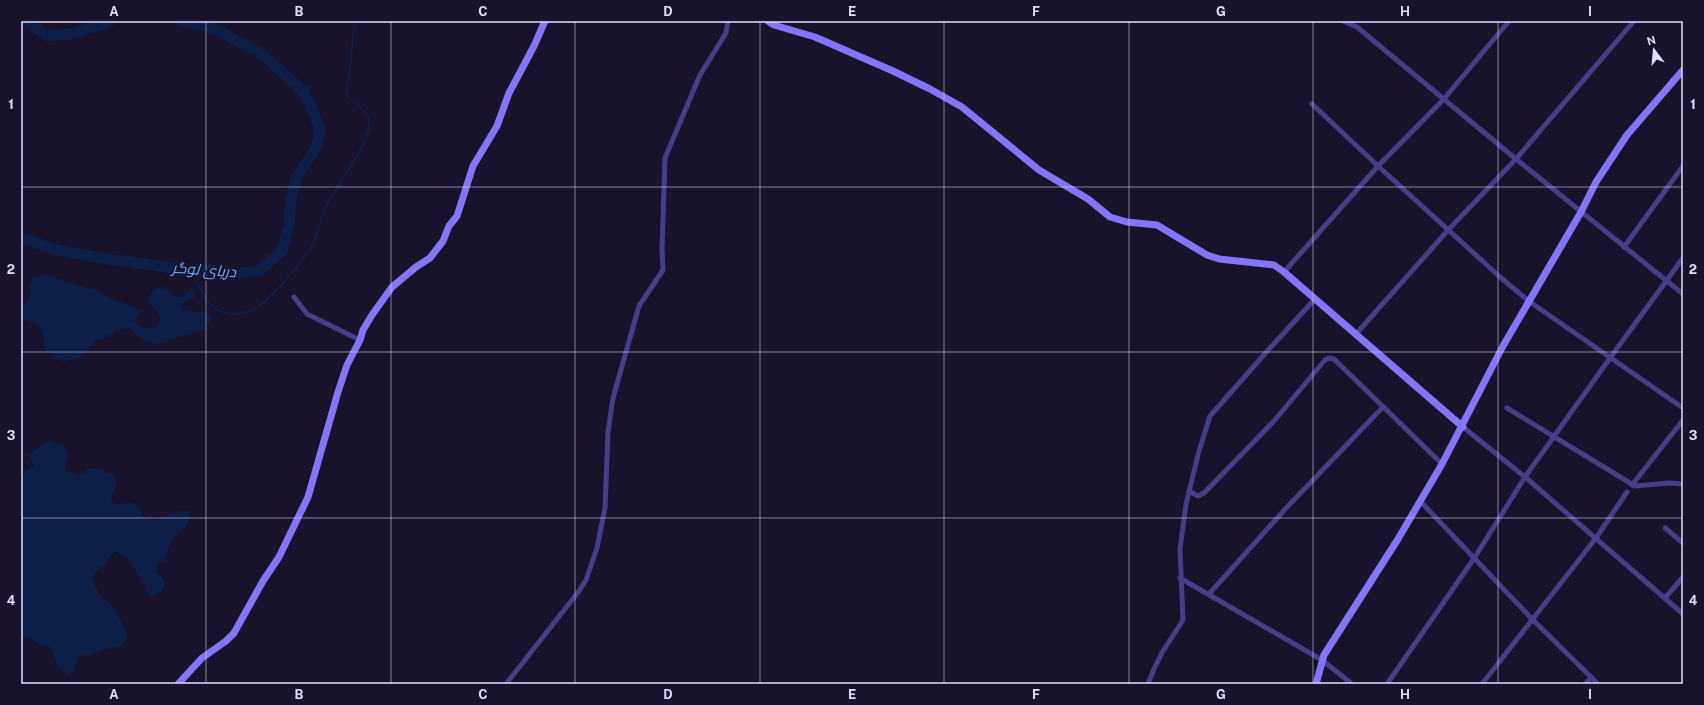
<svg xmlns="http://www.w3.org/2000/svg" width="1704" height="705" font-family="'Public Sans',Cairo,sans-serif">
	<rect width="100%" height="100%" fill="#18122a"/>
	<!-- water -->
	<g fill="#0d1e48">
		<path d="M48,274L75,285L94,289L111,299L134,307L138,310L140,314L133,321L145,328L155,327L161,320L158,312L148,302C149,293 155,287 164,287C175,300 180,300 192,288L197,295L183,303L182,308C191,314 201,309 210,314C215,331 190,334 179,337C169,340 163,346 152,343C142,341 136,334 128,328L115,330L108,337L95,341L83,356L66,361H62L46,351L44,347L43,333L39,325L30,321L21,320V306L27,302L31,294C26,279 33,277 48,274Z"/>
		<path d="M50,441L64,445C72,457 63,462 66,471L80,475C82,473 85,470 87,469C94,466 110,472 115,476L116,485L111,499L113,503C120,506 128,501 135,504C139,507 141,513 144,517C155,526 173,511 184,510L188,511L190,516L187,525L170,542L167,557L157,566L156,571L165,582C164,590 158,596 150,596C144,585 128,550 114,552L102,567L95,572L93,576L95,585L99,594L113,607L125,628L127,641L119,647L101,650L89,656L80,655L73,673L69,675L57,666L52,649L48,646L39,644L31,638L21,637V485L25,471L34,467L29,455L45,442Z"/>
	</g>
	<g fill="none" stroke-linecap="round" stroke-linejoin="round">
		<!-- stream -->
		<path stroke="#0d1e48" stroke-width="2" d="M191,271C197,281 203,297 211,305C223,316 240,316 254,309C269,302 300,264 310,249C319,235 321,216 329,201C338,184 368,145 369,127C371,112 357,105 347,97C345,88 349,81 350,72C352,55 351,37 356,21"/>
		<!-- river -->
		<g stroke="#0d1e48" stroke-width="11">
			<path d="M26,21L48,36L72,34L110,21"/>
			<path d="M21,237L52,249L107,259L132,262L191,271L202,268L230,274L259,271L282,251L289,226L291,199L296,178L316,148L320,131L313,110L303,91L263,55L212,27L180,21"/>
		</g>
		<!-- street -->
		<g stroke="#473e88" stroke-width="5">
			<path d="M1343,21L1357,27L1516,159L1683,294"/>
			<path d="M1312,104L1378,166L1500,277L1530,302L1683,408"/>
			<path d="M1624,247L1683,166"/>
			<path d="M1284,272L1378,166L1443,100L1509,21"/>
			<path d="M294,297L307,314L360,340"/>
			<path d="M1356,334L1449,229L1516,159L1634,21"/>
			<path d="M1507,408L1635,486L1669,483L1683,484"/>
			<path d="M1463,427L1525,477L1683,614"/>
			<path d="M1632,485L1683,420"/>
			<path d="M1189,491L1198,496L1204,493L1274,421L1325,360L1329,358L1334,359L1442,464"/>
			<path d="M1420,501L1533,620L1598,684"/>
			<path d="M1665,528L1683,543"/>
			<path d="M1180,578L1322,660L1352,684"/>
			<path d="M1209,594L1288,506L1383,407"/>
			<path d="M1665,598L1683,577"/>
			<path d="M506,684L579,591L586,580L597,548L605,508L608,432L613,398L639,306L663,270L662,249L665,158L700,75L726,33L728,21"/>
			<path d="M1148,684L1154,669L1163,651L1183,620L1180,549L1186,504L1199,451L1210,416L1270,348L1315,299"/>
			<path d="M1387,684L1475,557L1525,477L1610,358L1683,258"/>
			<path d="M1482,684L1596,538L1627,492"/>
			<path d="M1585,684L1591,678"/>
		</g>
		<!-- secondary -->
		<g stroke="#8476fb" stroke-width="7">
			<path d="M768,21L774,25L815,37L893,71L930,89L962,107L1039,170L1088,199L1110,217L1127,222L1157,225L1207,255L1219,259L1274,265L1284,272L1463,427"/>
			<path d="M178,684L202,658L226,641L234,633L263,581L279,557L308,497L338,392L347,365L360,340L363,330L372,315L392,287L416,267L430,258L443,241L449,226L457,216L473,166L497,126L509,93L534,46L545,21"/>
			<path d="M1316,684L1324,655L1398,539L1442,464L1503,346L1581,212L1596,182L1627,135L1683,70"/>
		</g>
	</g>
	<!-- grid -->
	<path fill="none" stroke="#e3dcfe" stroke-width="1" stroke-opacity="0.55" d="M206,21V684M391,21V684M575,21V684M760,21V684M944,21V684M1129,21V684M1313,21V684M1498,21V684M21,187H1683M21,352H1683M21,518H1683"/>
	<g text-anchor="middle" stroke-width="3.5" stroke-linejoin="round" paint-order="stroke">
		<!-- water labels -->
		<g font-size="15" font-style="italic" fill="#6daefb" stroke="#18122a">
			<text transform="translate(204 270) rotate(4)" y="5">دریای لوگر</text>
		</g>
	</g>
	<!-- border -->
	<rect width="1704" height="705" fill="none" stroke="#18122a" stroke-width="44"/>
	<!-- north arrow -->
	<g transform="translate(1654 50) rotate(344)" stroke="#18122a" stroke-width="3" paint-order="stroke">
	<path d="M0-3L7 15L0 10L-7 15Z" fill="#e3dcfe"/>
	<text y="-6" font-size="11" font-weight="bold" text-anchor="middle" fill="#e3dcfe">N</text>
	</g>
	<rect x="22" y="22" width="1660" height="661" fill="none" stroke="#e3dcfe" stroke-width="1.5"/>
	<g font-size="13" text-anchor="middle" font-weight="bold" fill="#e3dcfe">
		<text x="114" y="16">A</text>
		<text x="299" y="16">B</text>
		<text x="483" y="16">C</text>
		<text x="668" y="16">D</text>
		<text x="852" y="16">E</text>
		<text x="1036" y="16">F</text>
		<text x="1221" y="16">G</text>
		<text x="1405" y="16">H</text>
		<text x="1590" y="16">I</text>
		<text x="11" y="109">1</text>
		<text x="1693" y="109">1</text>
		<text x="11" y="274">2</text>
		<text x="1693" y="274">2</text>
		<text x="11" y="440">3</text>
		<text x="1693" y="440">3</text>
		<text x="11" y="605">4</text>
		<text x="1693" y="605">4</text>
		<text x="114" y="699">A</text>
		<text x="299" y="699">B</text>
		<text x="483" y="699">C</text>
		<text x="668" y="699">D</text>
		<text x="852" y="699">E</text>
		<text x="1036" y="699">F</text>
		<text x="1221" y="699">G</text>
		<text x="1405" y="699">H</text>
		<text x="1590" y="699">I</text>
	</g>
</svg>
